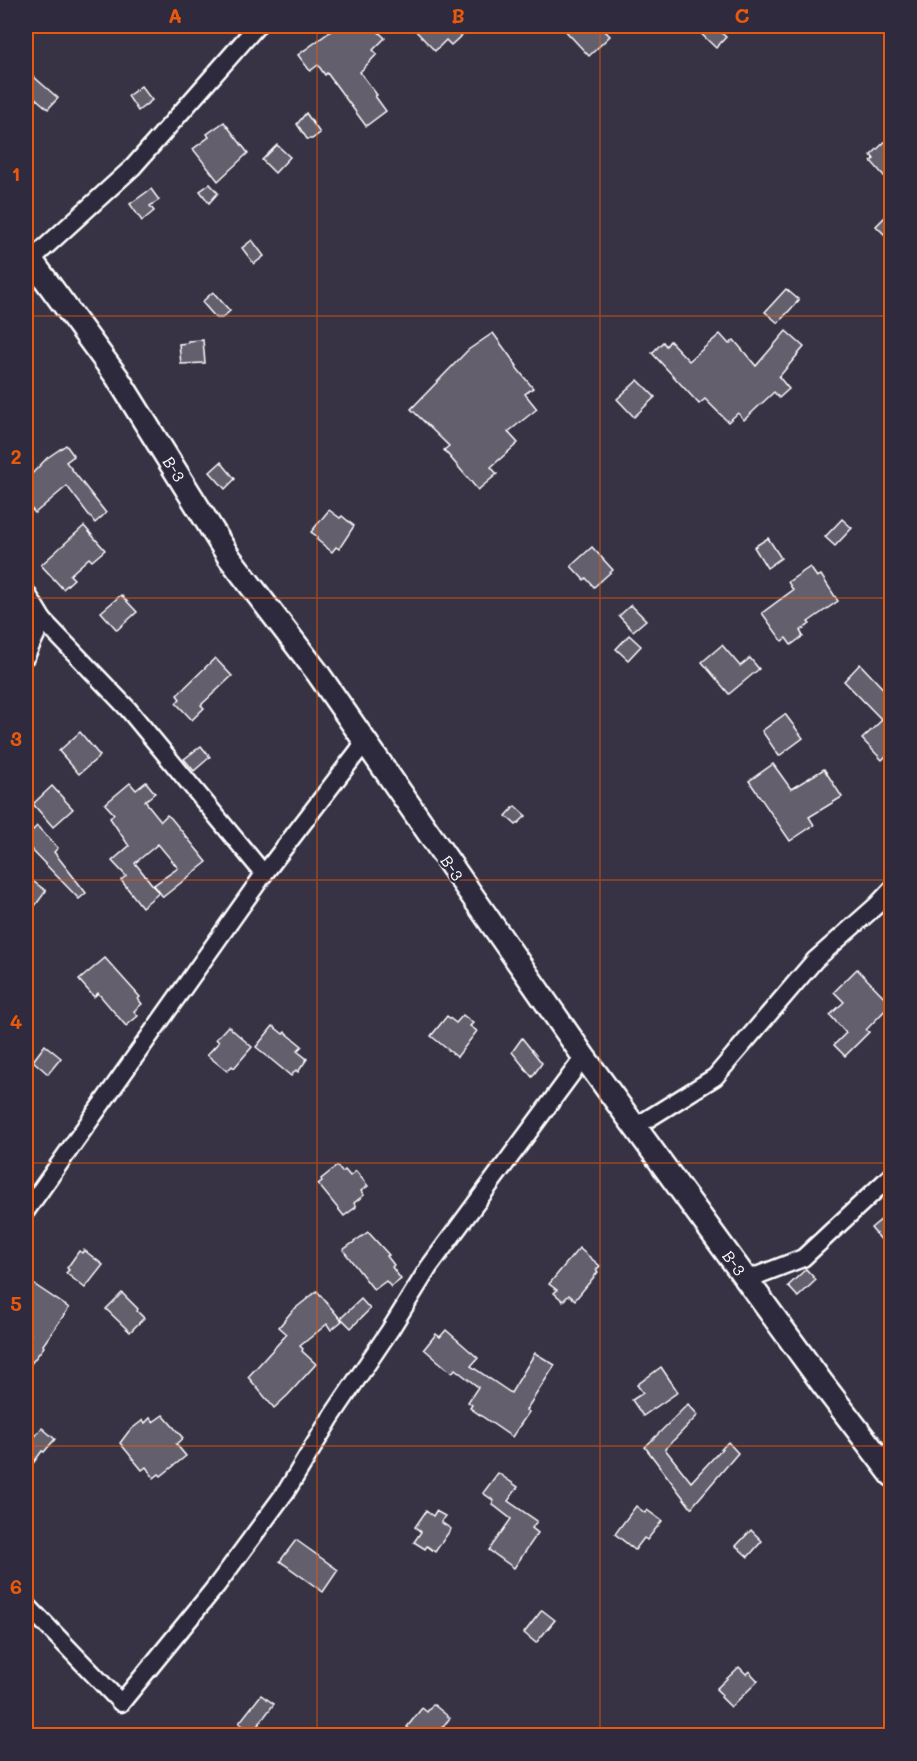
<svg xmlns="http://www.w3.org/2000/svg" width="917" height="1761" font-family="Mali,sans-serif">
	<rect width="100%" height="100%" fill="#373345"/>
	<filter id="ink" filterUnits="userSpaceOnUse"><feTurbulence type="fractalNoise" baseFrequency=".0167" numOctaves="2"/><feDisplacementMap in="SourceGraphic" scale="12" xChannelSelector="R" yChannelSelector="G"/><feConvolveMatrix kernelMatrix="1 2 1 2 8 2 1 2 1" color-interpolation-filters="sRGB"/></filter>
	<g filter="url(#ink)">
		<!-- building -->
		<g fill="#635f6d" stroke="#fff" stroke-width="1.5">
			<path d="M338,26H372L385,38L373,50L377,54L360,72L377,95L375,96L386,111L366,126L327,73L325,75L318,65L310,71L298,55Z"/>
			<path d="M411,26H462L457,30L462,35L451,45L446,40L435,51Z"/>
			<path d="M561,26H600L610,36L589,56Z"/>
			<path d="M693,26H714L726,37L716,48Z"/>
			<path d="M26,70L58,98L48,109L26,90Z"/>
			<path d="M141,86L152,100L138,111L128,96Z"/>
			<path d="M306,113L320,133L312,139H307L297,124Z"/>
			<path d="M224,122L248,153L218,181L193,149L209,137L207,134Z"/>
			<path d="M891,136V184L871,161L874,159L871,155Z"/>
			<path d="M277,145L290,157L275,173L262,160Z"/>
			<path d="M210,184L218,193L209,203L200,191Z"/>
			<path d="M151,189L159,200L150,206L154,211L142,221L130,204Z"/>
			<path d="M891,211V241L876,226Z"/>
			<path d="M252,240L264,256L254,264L242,248Z"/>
			<path d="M786,289L799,300L778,323L765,312Z"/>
			<path d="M213,292L230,311L222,318H216L202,302Z"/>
			<path d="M786,331L804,347L779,377L789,389L779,398L774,392L744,420L738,413L728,422L705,399L699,404L652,353L663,342L666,346L670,341L689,361L720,334L729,344L734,340L756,366Z"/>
			<path d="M493,333L517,366L516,367L533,388L525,394L537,409L508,432L518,443L491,467L497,474L478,490L444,450L449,446L411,409L468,350Z"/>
			<path d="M203,340L205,363L181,364L179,344L188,343V341Z"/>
			<path d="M638,380L655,397L634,417L617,399Z"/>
			<path d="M66,445L74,456L66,462L106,513L95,523L67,486L35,513L26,503V480L47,458Z"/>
			<path d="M221,462L235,479L225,489L210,472Z"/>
			<path d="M329,510L340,518L342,516L354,526L339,549L336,547L332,552L316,539L318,537L311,532Z"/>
			<path d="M842,519L852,528L835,546L825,537Z"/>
			<path d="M84,526L105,550L92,561L89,558L70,575L74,579L63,589L41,565Z"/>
			<path d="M768,538L781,558L767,568L754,547Z"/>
			<path d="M592,547L613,570L594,587L586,578L584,580L571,566Z"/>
			<path d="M810,567L817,577L821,575L838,601L808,622L810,624L800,631L803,636L791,645L786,638L782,641L762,613L793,590L788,582Z"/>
			<path d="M121,595L137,612L117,630L101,612Z"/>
			<path d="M631,605L646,620L633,631L619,616Z"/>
			<path d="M629,635L641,646L628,660L616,649Z"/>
			<path d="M722,645L740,666L750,658L759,669L729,694L702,662Z"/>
			<path d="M215,658L232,676L201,705L204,708L192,720L176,703L180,699L177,695Z"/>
			<path d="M860,664L891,697V751L882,760L862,739L882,720L844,681Z"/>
			<path d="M785,714L803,738L779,756L762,731Z"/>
			<path d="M80,732L100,756L79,774L59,751Z"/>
			<path d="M201,746L210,757L194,771L184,759Z"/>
			<path d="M773,764L791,789L824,769L842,797L809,817L814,825L790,841L749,781Z"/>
			<path d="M146,782L155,793L145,801L161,821L167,815L171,818L207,862L163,897L154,885L178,868L158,844L135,863L159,893L142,907L121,880L126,876L112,861L129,846L110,818L114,814L105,804L130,783L136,790Z"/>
			<path d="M52,786L73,809L53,827L33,804Z"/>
			<path d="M515,806L526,816L516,825L506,816Z"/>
			<path d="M37,826L58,848L54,852L86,893L79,899L26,844V837Z"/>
			<path d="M26,876L46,891L26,918Z"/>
			<path d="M105,958L140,997L138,999L142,1004L134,1011L138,1016L126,1026L98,993L94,997L79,980Z"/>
			<path d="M857,969L891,1004L866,1030L869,1032L845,1056L834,1045L846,1033L830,1015L844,1002L834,992Z"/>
			<path d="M463,1015L473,1023L470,1026L477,1031L457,1057L431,1036L447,1016L456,1023Z"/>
			<path d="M228,1026L252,1047L234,1068L232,1066L227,1071L207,1055L219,1042L216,1039Z"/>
			<path d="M273,1026L283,1034L285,1032L302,1046L297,1051L307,1059L298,1072L296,1070L291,1076L256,1047Z"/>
			<path d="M522,1038L542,1063L532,1077L512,1052Z"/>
			<path d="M45,1045L61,1058L48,1074L33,1061Z"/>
			<path d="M337,1166L342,1172L345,1170L350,1176L356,1171L368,1186L361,1191L364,1195L354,1203L356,1207L344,1216L318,1184L322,1181L321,1179Z"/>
			<path d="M883,1218L891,1227V1251L871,1228Z"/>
			<path d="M368,1232L389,1255L387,1256L394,1265L392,1267L401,1279L391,1287L386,1281L374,1290L343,1250Z"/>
			<path d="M579,1248L600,1266L596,1270L598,1272L575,1300L569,1295L563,1301L554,1293L557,1290L549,1284Z"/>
			<path d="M84,1250L103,1265L85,1288L66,1273L69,1270L67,1268L79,1251L82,1253Z"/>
			<path d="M806,1269L816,1280L798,1297L788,1286Z"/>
			<path d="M26,1279L69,1308L43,1345L44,1347L26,1370V1341L31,1334L26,1328Z"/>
			<path d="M317,1291L342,1321L331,1330L327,1324L300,1346L303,1349L302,1351L316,1364L288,1395L274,1408L248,1377L287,1334L279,1327L292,1311Z"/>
			<path d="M122,1293L138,1309L137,1311L144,1318L130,1332L106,1309Z"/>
			<path d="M361,1299L370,1309L351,1328L341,1318Z"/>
			<path d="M446,1330L478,1358L471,1366L511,1393L535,1353L555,1365L526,1410L529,1412L512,1437L470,1408L472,1405L468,1402L478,1387L455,1369L452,1373L424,1349L436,1334L440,1337Z"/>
			<path d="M661,1367L678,1392L643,1416L632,1400L643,1393L637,1385Z"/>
			<path d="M688,1404L698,1415L665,1449L691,1482L728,1442L738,1453L691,1508L645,1447Z"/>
			<path d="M163,1415L183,1438L176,1444L186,1456L161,1476L159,1474L154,1478L146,1467L142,1470L120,1443L129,1431L143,1420L145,1423L150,1418L153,1422Z"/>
			<path d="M42,1428L55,1439L44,1452L42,1451L26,1473V1447Z"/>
			<path d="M498,1473L518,1487L508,1501L537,1521L532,1528L538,1533L514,1568L489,1550L511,1519L492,1504L494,1501L483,1493Z"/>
			<path d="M636,1506L645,1513L647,1510L662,1521L647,1540L644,1538L635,1550L615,1534Z"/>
			<path d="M426,1511L433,1516L436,1511L445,1516L441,1522L451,1529L435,1552L427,1546L425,1549L414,1542L421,1532L415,1527Z"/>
			<path d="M751,1530L762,1541L748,1557L736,1546Z"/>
			<path d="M296,1540L338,1570L323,1592L280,1561Z"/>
			<path d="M542,1610L555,1620L536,1643L524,1633Z"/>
			<path d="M739,1667L746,1674L749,1671L758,1681L731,1707L721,1697L722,1695L716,1689Z"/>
			<path d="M261,1695L274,1704L252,1733L239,1723Z"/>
			<path d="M433,1704L450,1718L435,1736H417L407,1727L422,1708L427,1712Z"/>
		</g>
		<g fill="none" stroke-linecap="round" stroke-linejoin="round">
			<defs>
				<g id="street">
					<path d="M27,268L30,261L133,167L257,26"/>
					<path d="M26,592L43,620L26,656"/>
					<path d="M43,620L128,709L264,874"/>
					<path d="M635,1127L715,1077L815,960L877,905L892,889"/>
					<path d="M26,1211L264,874L365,742"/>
					<path d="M746,1280L803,1258L892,1175"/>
					<path d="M26,1604L121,1703L217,1585L287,1490L330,1419L390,1330L429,1267L584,1057"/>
				</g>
				<path id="secondary" d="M26,253L117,377L229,557L317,672L584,1057L822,1383L892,1475"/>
			</defs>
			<!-- street casing -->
			<use href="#street" stroke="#fff" stroke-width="21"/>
			<!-- secondary casing -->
			<use href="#secondary" stroke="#fff" stroke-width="27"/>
			<!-- street -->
			<use href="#street" stroke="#2f2a3d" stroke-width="16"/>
			<!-- secondary -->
			<use href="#secondary" stroke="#2f2a3d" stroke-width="22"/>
		</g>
	</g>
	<!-- grid -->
	<path fill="none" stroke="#e8590c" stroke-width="1.5" stroke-opacity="0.55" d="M317,26V1736M600,26V1736M26,316H892M26,598H892M26,880H892M26,1163H892M26,1446H892"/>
	<g text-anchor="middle" stroke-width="4.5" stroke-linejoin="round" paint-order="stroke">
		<!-- street labels -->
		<g font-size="16" fill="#fff" stroke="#2f2a3d">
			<text transform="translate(174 469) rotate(58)" y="6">B-3</text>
			<text transform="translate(452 868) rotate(56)" y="6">B-3</text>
			<text transform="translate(734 1263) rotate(54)" y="6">B-3</text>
		</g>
	</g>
	<!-- margin -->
	<rect width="917" height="1761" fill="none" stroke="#2f2a3d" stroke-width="66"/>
	<rect x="33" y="33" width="851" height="1695" fill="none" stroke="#e8590c" stroke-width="2"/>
	<g font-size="20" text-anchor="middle" font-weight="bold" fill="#e8590c">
		<text x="175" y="23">A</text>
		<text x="458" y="23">B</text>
		<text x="742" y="23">C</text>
		<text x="16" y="181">1</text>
		<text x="16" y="464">2</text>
		<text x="16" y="746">3</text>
		<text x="16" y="1029">4</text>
		<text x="16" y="1311">5</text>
		<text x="16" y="1594">6</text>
	</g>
</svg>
